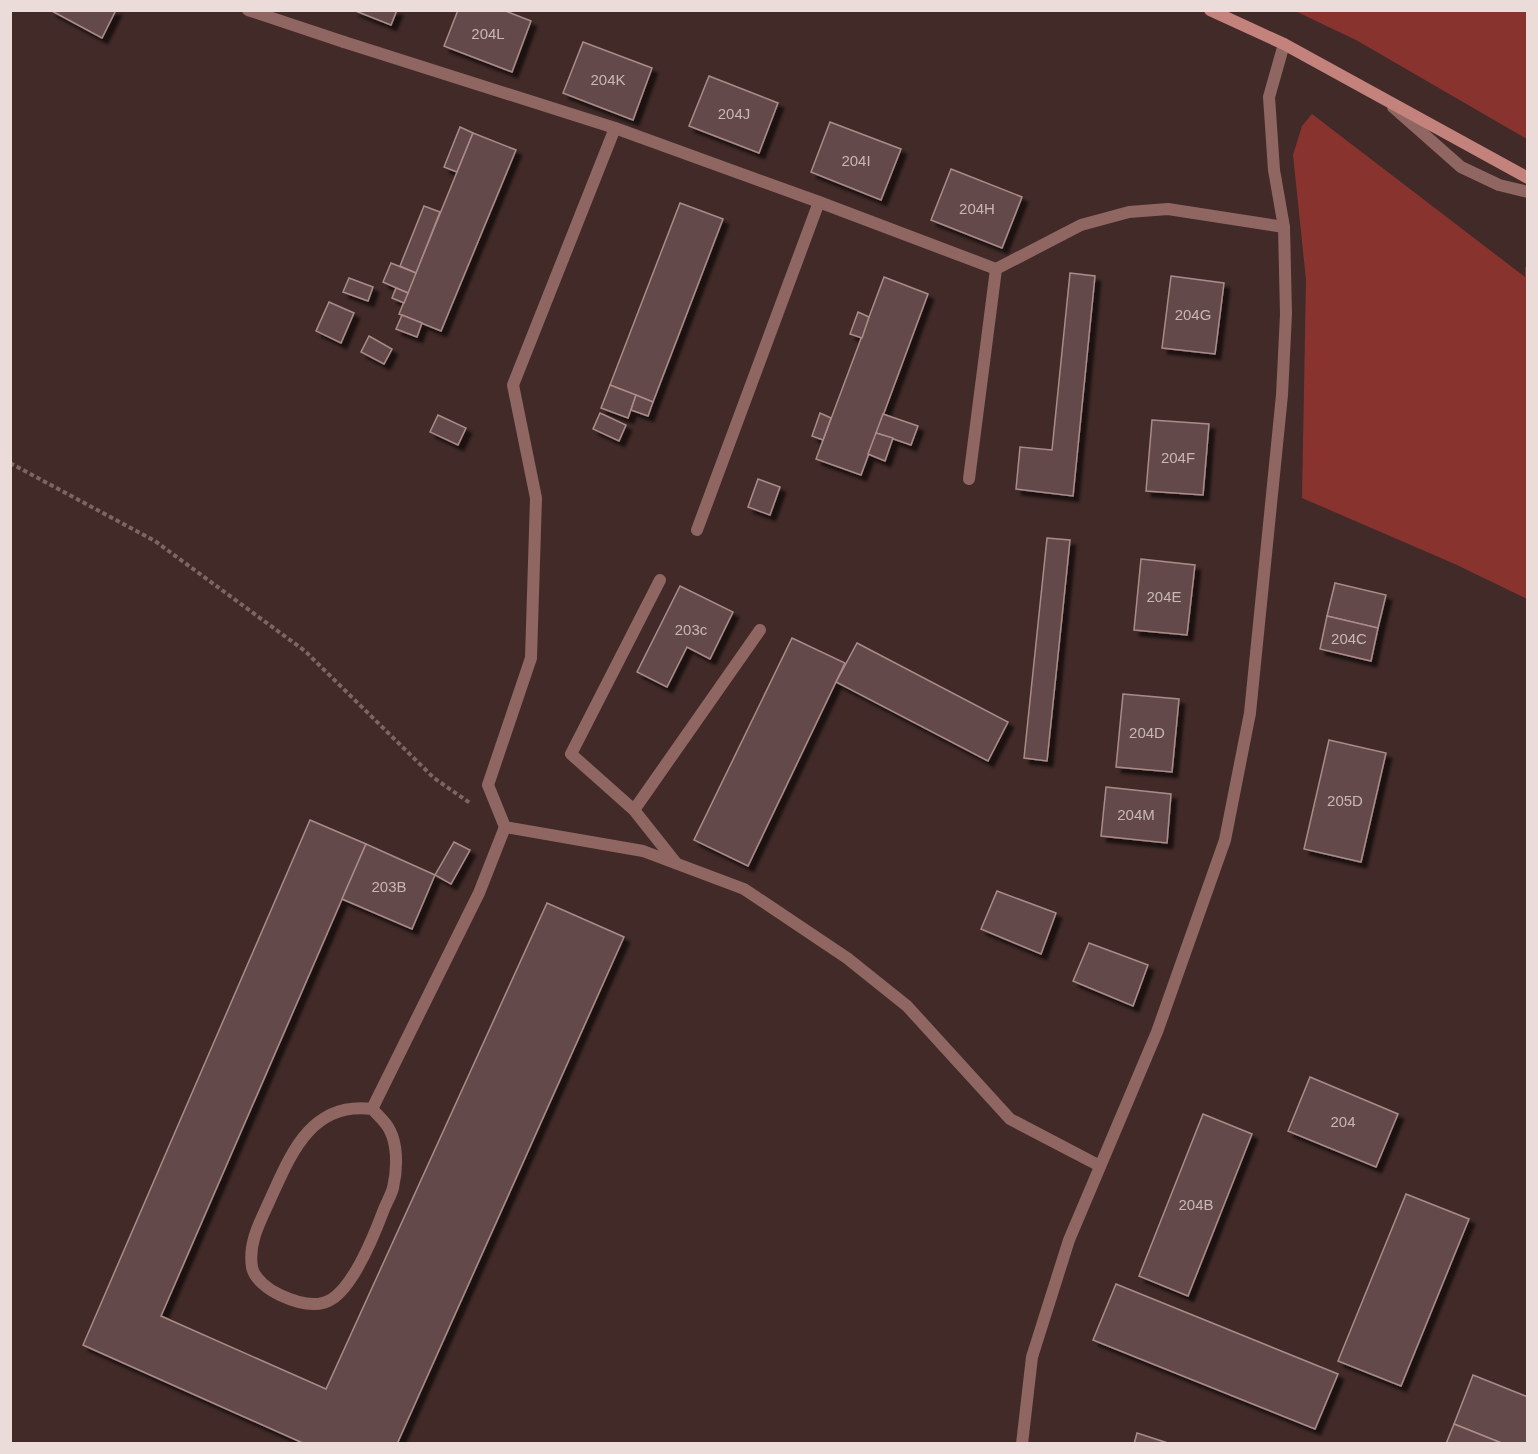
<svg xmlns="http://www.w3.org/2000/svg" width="1538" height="1454" font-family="Helvetica,sans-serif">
	<defs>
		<filter id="shadow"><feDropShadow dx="5.5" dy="5.5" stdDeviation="1.5" flood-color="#0009"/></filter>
	</defs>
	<rect width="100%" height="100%" fill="#412a28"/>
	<!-- green -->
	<g fill="#89332f">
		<path d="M1295,11H1527V139L1356,40Z"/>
		<path d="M1312,114L1525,277V268L1527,265V599L1457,565L1302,498L1306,280L1293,155L1302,126Z"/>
	</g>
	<!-- building -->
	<g fill="#644a48" stroke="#a98c89" stroke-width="1.5" filter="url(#shadow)">
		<path d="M50,10H116L102,38Z"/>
		<path d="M353,10H397L391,25Z"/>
		<path d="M458,10H503L531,21L512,72L444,46Z"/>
		<path d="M583,42L652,68L633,120L563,93Z"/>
		<path d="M709,76L778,103L759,153L689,126Z"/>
		<path d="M830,122L901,149L881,200L811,172Z"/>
		<path d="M460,127L473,133L457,172L444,167Z"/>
		<path d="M473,133L516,150L441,331L399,314Z"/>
		<path d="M951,169L1022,197L1002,248L931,220Z"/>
		<path d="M680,203L723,219L653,402L610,385Z"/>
		<path d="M424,206L440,212L416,273L400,266Z"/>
		<path d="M391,263L416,273L408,293L383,282Z"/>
		<path d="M1070,273L1095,276L1073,496L1016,489L1020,447L1052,450Z"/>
		<path d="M1171,276L1224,283L1215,354L1162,348Z"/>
		<path d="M884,277L928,294L861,475L816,459Z"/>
		<path d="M349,278L373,287L368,301L343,292Z"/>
		<path d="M396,288L408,293L404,303L392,298Z"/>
		<path d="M329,302L354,313L341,343L316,331Z"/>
		<path d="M858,312L869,317L862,338L850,334Z"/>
		<path d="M402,315L422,323L417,337L396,329Z"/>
		<path d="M369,336L392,349L384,364L361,352Z"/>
		<path d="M610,385L636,395L628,418L601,408Z"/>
		<path d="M636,395L653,402L648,416L631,410Z"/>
		<path d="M600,413L626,425L619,441L593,429Z"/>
		<path d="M820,413L831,418L823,440L812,436Z"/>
		<path d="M883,414L918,426L911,445L876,433Z"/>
		<path d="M438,415L466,428L458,445L430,432Z"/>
		<path d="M1152,420L1209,424L1203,495L1146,491Z"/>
		<path d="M876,433L893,438L885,461L868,454Z"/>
		<path d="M758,479L780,487L770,515L748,507Z"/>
		<path d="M1047,538L1070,540L1047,761L1024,758Z"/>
		<path d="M1141,559L1195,565L1187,635L1134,630Z"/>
		<path d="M1335,583L1386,595L1378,628L1327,616Z"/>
		<path d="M680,586L733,612L710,659L687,647L667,687L637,672Z"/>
		<path d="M1327,616L1378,628L1371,661L1320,649Z"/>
		<path d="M792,638L845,663L748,866L694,840Z"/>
		<path d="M857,643L1008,722L988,761L836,682Z"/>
		<path d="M1123,694L1179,699L1172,772L1116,767Z"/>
		<path d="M1329,740L1386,753L1361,862L1304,849Z"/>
		<path d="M1106,787L1171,794L1167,843L1101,836Z"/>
		<path d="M310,820L366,844L161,1316L326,1389L547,903L624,937L397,1444H305L83,1345Z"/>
		<path d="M454,842L470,850L451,884L435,875Z"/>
		<path d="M366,844L435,875L412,929L342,899Z"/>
		<path d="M997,891L1056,913L1041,954L981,929Z"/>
		<path d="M1089,943L1148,965L1133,1006L1073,981Z"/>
		<path d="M1310,1077L1398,1114L1376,1167L1288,1131Z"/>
		<path d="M1203,1114L1252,1134L1188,1296L1139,1276Z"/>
		<path d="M1406,1194L1469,1219L1401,1386L1338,1361Z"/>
		<path d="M1116,1284L1338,1374L1315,1429L1093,1340Z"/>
		<path d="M1473,1375L1528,1397V1444H1504L1454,1424Z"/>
		<path d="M1454,1424L1504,1444H1446Z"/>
		<path d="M1137,1433L1171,1444H1134Z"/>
	</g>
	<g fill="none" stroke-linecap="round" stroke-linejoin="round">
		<!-- path -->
		<path stroke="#7b6664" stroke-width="4" stroke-dasharray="4.5 3" stroke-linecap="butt" d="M10,463L155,541L305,651L434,778L470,803"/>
		<!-- service -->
		<g stroke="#8f6661" stroke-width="12">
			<path d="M248,10L344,42"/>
			<path d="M660,580L571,754L634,810L676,863"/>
			<path d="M634,810L760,630"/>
			<path d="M372,1109C384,1121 392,1128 395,1147C397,1160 396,1175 393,1188C391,1195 387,1202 384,1209C375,1233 354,1285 332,1299C317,1309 295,1302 280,1295C269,1290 254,1279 252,1267C248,1243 260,1222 269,1202C290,1156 310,1101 372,1109L479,893L505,827L643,851L744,889L847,958L907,1006L1010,1119L1100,1166"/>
		</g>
		<!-- minor -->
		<g stroke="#8f6661" stroke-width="12">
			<path d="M344,42L615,128L819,202L996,269L1081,225L1129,212L1168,209L1284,227"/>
			<path d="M1393,107L1461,167L1499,185L1528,192"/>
			<path d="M969,479L996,269"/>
			<path d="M697,530L819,202"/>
			<path d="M505,827L488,785L531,658L536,498L513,385L615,128"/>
			<path d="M1022,1444L1032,1357L1069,1240L1157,1032L1225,840L1250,713L1282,395L1286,314L1284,227L1274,170L1269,97L1284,44"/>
		</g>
		<!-- secondary -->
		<path stroke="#c3827c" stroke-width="12" d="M1210,10L1284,44L1528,178"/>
	</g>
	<g text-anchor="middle" stroke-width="6" stroke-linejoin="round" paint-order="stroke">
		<!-- number labels -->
		<g font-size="15" fill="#c9b7b5">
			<text x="488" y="39">204L</text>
			<text x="608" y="85">204K</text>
			<text x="734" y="119">204J</text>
			<text x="856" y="166">204I</text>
			<text x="977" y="214">204H</text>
			<text x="1193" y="320">204G</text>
			<text x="1178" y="463">204F</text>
			<text x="1164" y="602">204E</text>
			<text x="691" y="635">203c</text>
			<text x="1349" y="644">204C</text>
			<text x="1147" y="738">204D</text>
			<text x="1345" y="806">205D</text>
			<text x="1136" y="820">204M</text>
			<text x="389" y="892">203B</text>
			<text x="1343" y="1127">204</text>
			<text x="1196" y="1210">204B</text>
		</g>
	</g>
	<!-- border -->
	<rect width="1538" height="1454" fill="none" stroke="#ebdbd9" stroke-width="24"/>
</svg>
